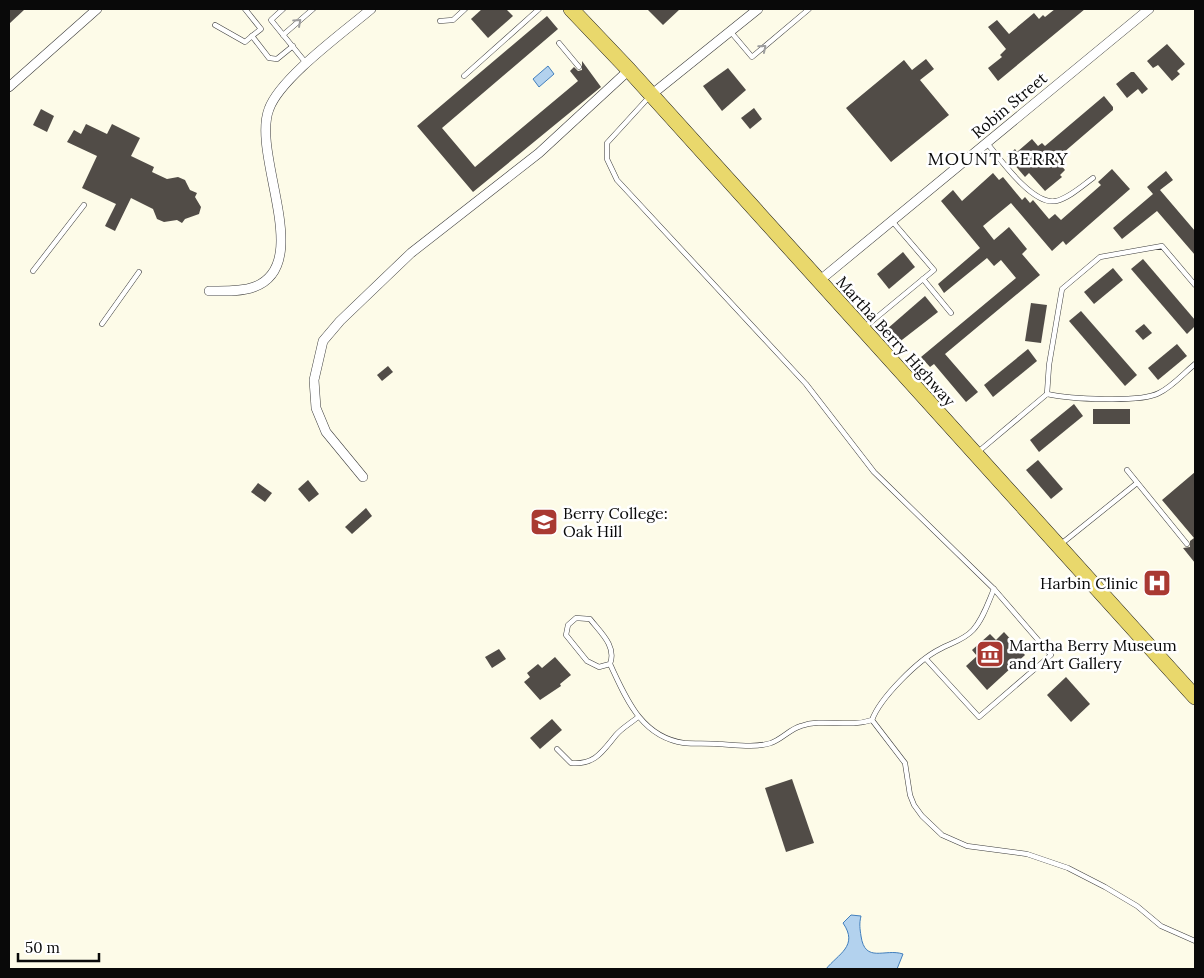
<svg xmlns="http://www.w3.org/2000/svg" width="1204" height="978" font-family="Lora,serif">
	<rect width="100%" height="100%" fill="#fdfbe8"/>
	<!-- water -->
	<g fill="#b3d2ee" stroke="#427fbd">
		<path d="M548,66L554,74L539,87L533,79Z"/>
		<path d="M851,915L861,916C859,924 860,929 861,936C865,964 885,948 903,954L897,969H826C838,954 859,946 843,923Z"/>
	</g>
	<!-- building -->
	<g fill="#514c47">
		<path d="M9,9H25L9,24Z"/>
		<path d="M482,9H506L513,16L488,38L471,19Z"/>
		<path d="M647,9H680L663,25Z"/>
		<path d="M1055,9H1085L998,81L988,68L1002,57L1000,55L1006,49L988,27L997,20L1009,34L1034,13L1039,19L1043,15L1045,17Z"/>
		<path d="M547,16L558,29L442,128L475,167L578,81L570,71L574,67L578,71L582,70V61L601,87L473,192L417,126Z"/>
		<path d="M1167,44L1185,64L1177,71L1180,74L1172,81L1158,65L1153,68L1147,61Z"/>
		<path d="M926,59L934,69L920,80L949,115L891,162L846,108L904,60L912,70Z"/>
		<path d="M728,68L746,90L722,111L703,86Z"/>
		<path d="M1131,72H1134L1148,89L1142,94L1138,89L1127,98L1116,84Z"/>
		<path d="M1104,96L1113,107V110L1056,159L1065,170L1060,175L1062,177L1045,191L1029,173L1025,177L1007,156L1015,149L1017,152L1032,139L1038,146L1042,143L1045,146Z"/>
		<path d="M754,108L762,119L750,129L741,118Z"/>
		<path d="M41,109L54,116L47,132L33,125Z"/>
		<path d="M86,124L107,134L112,124L140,138L131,156L154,167L152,172L167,179L178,177L185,180L190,190L197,193L195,197L201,207L199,214L185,219L182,223L177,220L164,222L157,219L153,209L131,198L115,231L105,226L116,204L82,188L97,156L67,142L74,130L81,134Z"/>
		<path d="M1112,169L1130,189L1066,245L1063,241L1052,251L1011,203L983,226L994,240L1009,227L1027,249L1022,254L1040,275L945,354L978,392L966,402L934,364L930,367L921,357L1016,278L1001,260L994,266L987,258L944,293L938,284L980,248L941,201L953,190L962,201L993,173L999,180L1003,177L1022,200L1025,197L1030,203L1033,200L1049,219L1055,214L1061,220L1101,185L1098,182Z"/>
		<path d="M1166,171L1173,180L1160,190L1195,231V255L1157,211L1122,239L1113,228L1153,194L1147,187Z"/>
		<path d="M903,252L915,267L889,289L877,274Z"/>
		<path d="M1143,259L1195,320V326L1187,334L1131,269Z"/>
		<path d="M1113,268L1123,280L1094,304L1084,292Z"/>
		<path d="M925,296L938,312L898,343L887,329Z"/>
		<path d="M1031,303L1047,305L1041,343L1025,341Z"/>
		<path d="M1081,311L1137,375L1125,386L1069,321Z"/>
		<path d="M1144,324L1152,333L1143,340L1135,331Z"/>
		<path d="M1177,344L1187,356L1158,380L1148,368Z"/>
		<path d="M1028,349L1037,361L993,397L984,385Z"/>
		<path d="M388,366L393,372L382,381L377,375Z"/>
		<path d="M1074,404L1083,416L1039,452L1030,440Z"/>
		<rect x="1093" y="409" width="37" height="15"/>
		<path d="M1038,460L1063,489L1051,499L1026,470Z"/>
		<path d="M1195,472V563L1183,548L1190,547V541L1194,538L1162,500Z"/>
		<path d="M308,480L319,494L309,502L298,489Z"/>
		<path d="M258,483L272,493L265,502L251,492Z"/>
		<path d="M366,508L372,516L352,534L345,527Z"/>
		<path d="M1004,632L1025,655L987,690L966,666L977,656L972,650L990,634L996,640Z"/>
		<path d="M499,649L506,659L492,668L485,657Z"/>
		<path d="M555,657L571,675L560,684L561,686L540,700L524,682L530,677L527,673L538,664L542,668Z"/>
		<path d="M1066,677L1090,704L1071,722L1047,695Z"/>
		<path d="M552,719L562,730L540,749L530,738Z"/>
		<path d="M792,779L814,843L786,852L765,788Z"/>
	</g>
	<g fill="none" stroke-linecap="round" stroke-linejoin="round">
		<defs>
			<g id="service">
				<path d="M245,9L261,29L252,36L269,58L277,59L293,46"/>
				<path d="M283,9L271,20L306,63"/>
				<path d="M440,21L453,20L465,9"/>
				<path d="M215,25L245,42L252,36"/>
				<path d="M730,31L752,57L809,9"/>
				<path d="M283,35L313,9"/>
				<path d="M559,43L579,67"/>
				<path d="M464,76L539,9"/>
				<path d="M650,96L607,143V159L617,180L806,384L874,472L994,589C988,603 983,619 973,630C964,640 951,643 940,649C918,660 880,698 872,720L905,763L910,795L914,805L922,816L942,835L967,846L1027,854L1068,868L1105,887L1137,906L1161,926L1195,941"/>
				<path d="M987,143C1000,159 1033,206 1056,201C1069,198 1082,186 1093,178"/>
				<path d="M33,271L84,205"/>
				<path d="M923,279L951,313"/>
				<path d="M102,324L139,272"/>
				<path d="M865,327L934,270L892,221"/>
				<path d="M1047,394L1049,365L1062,289L1100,257L1162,246L1195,285"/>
				<path d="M1047,394C1069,399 1141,403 1159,393C1172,387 1184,373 1195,364"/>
				<path d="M978,452L1047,394"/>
				<path d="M1127,470L1187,544"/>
				<path d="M1061,544L1137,483"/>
				<path d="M926,659L979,717L1051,655L994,589"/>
				<path d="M610,664L599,667L587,661L566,635L568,625L576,618L590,619C600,632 617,646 610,664C626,698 641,737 684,743C695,744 707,743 718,744C736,745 755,748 771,743C782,739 790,729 801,726C823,718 848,728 872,720"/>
				<path d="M557,749L571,763C595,765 602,752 616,735C622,728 631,723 638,717"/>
			</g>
			<g id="minor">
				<path d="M9,87L97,9"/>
				<path d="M651,95L758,9"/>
				<path d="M819,281L1149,9"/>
				<path d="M209,291C223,291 240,292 254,287C315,265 251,155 269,109C280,78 344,32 371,9"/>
				<path d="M363,477L326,432L316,408L314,380L323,341L340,321L411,253L539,153L629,70"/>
			</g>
			<path id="primary" d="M571,9L629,70L1195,697"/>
		</defs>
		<!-- service casing -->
		<use href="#service" stroke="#3c3c3c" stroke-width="5.5"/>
		<!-- minor casing -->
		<use href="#minor" stroke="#3c3c3c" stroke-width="10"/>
		<!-- primary casing -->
		<use href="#primary" stroke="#1a1a1a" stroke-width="16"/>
		<!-- service -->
		<use href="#service" stroke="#fff" stroke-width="4.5"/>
		<!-- minor -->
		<use href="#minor" stroke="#fff" stroke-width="9"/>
		<!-- primary -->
		<use href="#primary" stroke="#e9d86c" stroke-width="15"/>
	</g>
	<!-- one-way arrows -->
	<defs><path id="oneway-chevron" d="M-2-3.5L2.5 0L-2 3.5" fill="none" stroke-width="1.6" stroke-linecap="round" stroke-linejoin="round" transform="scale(1.25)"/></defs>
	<g stroke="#9d9d9d">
		<use href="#oneway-chevron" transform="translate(298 22) rotate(-42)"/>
		<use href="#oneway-chevron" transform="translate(763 48) rotate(-40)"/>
	</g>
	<!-- icons -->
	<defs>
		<symbol id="university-square" viewBox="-11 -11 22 22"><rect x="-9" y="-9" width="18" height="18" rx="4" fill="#a93932" stroke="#fff"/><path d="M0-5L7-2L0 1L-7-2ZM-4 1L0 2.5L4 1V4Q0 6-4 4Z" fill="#fff"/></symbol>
		<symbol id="hospital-square" viewBox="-11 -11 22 22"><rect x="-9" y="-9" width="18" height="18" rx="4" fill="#a93932" stroke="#fff"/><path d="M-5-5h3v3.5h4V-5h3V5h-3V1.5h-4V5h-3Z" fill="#fff"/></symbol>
		<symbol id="museum-square" viewBox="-11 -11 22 22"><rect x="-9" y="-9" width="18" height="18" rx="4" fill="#a93932" stroke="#fff"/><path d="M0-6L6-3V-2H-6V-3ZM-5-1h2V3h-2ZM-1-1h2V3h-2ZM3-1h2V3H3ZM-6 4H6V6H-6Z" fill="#fff"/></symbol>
	</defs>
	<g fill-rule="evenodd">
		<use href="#university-square" x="528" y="506" width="32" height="32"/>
		<use href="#hospital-square" x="1141" y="567" width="32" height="32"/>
		<use href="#museum-square" x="974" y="638" width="32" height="32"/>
	</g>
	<g text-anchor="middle" stroke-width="5" stroke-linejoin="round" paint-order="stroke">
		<!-- street labels -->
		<g font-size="16" fill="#090909" stroke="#fff">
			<text transform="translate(1009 105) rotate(-40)" y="6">Robin Street</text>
			<text transform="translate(896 341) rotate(48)" y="6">Martha Berry Highway</text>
		</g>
		<!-- poi labels -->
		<g font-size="16" fill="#090909" stroke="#fff" text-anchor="start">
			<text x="563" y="519">Berry College:<tspan x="563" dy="18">Oak Hill</tspan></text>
			<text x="1138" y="589" text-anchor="end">Harbin Clinic</text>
			<text x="1009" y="651">Martha Berry Museum<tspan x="1009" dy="18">and Art Gallery</tspan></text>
		</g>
		<!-- neighbourhood labels -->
		<g font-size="18" letter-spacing="1" fill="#090909" stroke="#fff">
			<text x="998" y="165">MOUNT BERRY</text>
		</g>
	</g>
	<!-- border -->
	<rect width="1204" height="978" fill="none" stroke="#090909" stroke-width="20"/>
	<!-- scale -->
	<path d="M18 953v8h81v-8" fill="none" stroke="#090909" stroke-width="2.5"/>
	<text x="25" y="953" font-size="15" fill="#090909" stroke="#ffffff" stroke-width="4" paint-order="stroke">50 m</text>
</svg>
